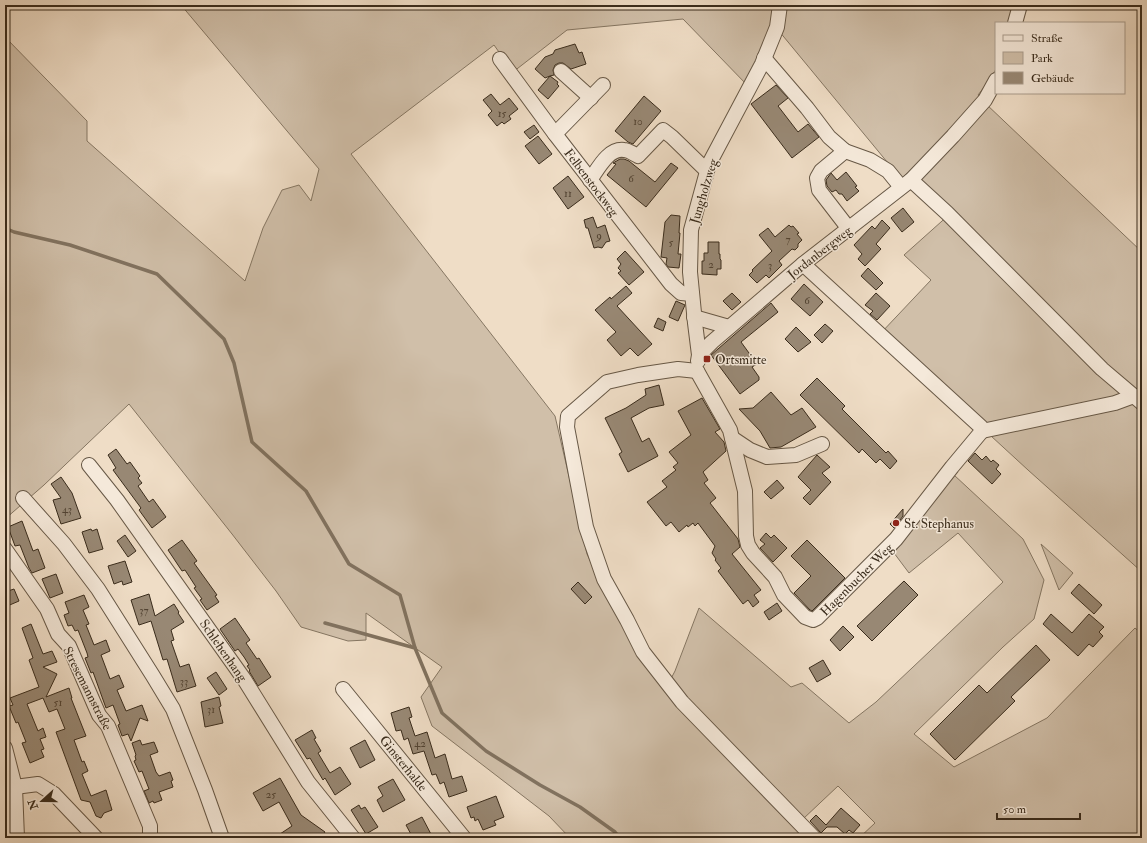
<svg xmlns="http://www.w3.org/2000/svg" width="1147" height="843" font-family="'IM FELL Double Pica',serif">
	<rect width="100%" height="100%" fill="#efddc6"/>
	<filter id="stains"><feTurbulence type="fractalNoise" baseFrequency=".005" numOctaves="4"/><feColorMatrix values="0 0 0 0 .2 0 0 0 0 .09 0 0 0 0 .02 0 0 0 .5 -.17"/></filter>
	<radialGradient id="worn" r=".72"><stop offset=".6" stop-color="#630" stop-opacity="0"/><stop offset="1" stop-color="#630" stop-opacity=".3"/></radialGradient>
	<!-- green -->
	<g fill="#d0bfa9" stroke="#857662">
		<path d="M181,5H765L767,7L783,11V5H1017L1012,23H996V69L989,81L978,95L985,103L1142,252V572L1028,470L880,334L931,280L904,255L951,213L902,180L774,25L748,86L683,19L567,30L513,72L494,45L351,154L555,416L587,554L609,599L666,688L675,671L699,608L791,687L802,683L849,723L876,702L1003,582L958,533L909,573L894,553L929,505L954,475L1023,539L1044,580L1034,619L1003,647L914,734L954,767L1047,718L1135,628L1142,634V838H859L875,823L838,786L803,819L821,838H570L549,816L432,726L421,697L442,667L366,613V640L348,641L301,627L276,591L232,534L129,404L44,485L5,519V37L87,121V141L245,281L263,228L282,190L299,185L311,201L319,169Z"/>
		<path d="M1041,544L1073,573L1059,590Z"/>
	</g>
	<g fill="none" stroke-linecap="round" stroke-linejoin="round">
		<!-- stream -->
		<g stroke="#81725f" stroke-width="3.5">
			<path d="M5,228L14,232L70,245L157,274L224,339L234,363L252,442L306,491L349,564L400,595L415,648"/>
			<path d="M325,623L415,648L442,713L486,751L540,785L580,807L615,832L620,838"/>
		</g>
	</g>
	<!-- building -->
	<g fill="#988874" stroke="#3a2c1c">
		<path d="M575,44L579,53L582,52L586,64L571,69L563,63H559L555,65L553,70L554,75L550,76L558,82L557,84L559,86L548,99L538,90L550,76L545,78L535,69L545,57L553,54L555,50Z"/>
		<path d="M776,85L788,98L778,106L798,132L808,124L819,137L792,158L751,104Z"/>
		<path d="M491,94L500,105L509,98L518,109L509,116L511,119L504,124L502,122L497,126L488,115L492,111L483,100Z"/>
		<path d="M644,96L661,111L633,144L628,142L615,131Z"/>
		<path d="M534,125L539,132L530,139L524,132Z"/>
		<path d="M538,136L552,154L539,164L525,146Z"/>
		<path d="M620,159H624L629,161L655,182L671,163L678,168L646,207L607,175L616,164L613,163Z"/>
		<path d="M846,172L857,186L855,187L859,191L847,201L842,194H839L836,190L832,192L827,186L826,180L831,173L837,180Z"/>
		<path d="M568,176L584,197L568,209L553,188Z"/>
		<path d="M903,208L914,222L902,232L891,218Z"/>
		<path d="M671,215L680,216L679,233H680L678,254H681L679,268L668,267L666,264L667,258L661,257L665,222Z"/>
		<path d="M593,217L597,228L605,225L610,241L606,242L602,248L598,247L594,248L588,228H586L584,220Z"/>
		<path d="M882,220L890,228L876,244L881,249L865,266L858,259L862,254L854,245L872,226L875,229Z"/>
		<path d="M789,225L791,227L793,226L799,233L797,234L802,240L798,244V247L795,250L792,249L779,261L782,265L769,278L766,275L757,283L749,275L753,271L752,270L772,251L759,235L768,228L775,237Z"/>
		<path d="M708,242H719V254H720V259L721,260V269H717V275L702,274V261H704V253H708Z"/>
		<path d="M625,251L644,272L629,285L618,273L621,271L618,268L621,264L617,259Z"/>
		<path d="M868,268L883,283L876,290L861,276Z"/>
		<path d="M804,284L823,302L810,316L791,299Z"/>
		<path d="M626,286L632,293L617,306L652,344L638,356L630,348L621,356L607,340L616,332L595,310L610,297L611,299Z"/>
		<path d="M732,293L741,302L732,310L723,301Z"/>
		<path d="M876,293L890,306L877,320L870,314L873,311L865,305Z"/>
		<path d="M676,301L685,305L678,321L669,317Z"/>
		<path d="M771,303L778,312L741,342L757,364L752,367L759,377V380L740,394L711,355Z"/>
		<path d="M658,318L666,322L663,331L654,327Z"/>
		<path d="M825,324L833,331L822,343L814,335Z"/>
		<path d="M796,327L811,342L798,352L785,339Z"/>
		<path d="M817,378L845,406L842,409L886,453L888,451L897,461L890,469L880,459L876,463L862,449L859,453L800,395Z"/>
		<path d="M659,385L664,405L649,408L631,418L642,442L649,438L658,456L628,472L619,454L622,452L605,418L626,408L646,395L645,389Z"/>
		<path d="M771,392L791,415L802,408L816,427L781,447L770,448L760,431L739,409L753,408Z"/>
		<path d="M702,398L720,429L715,432L724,442L726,451L703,472L708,480L704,483L716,498L710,503L738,539L740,547L732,554L761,590L754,595L759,602L753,607L748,600L743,604L718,571L721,568L715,560L716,559L712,553L715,546L698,523L695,526L693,523L688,527L687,525L679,532L671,522L666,526L647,502L667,487L662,481L676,470L673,467L678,463L669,452L691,435L678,411Z"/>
		<path d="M116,449L127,464L130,462L140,476L138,478L142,483L138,486L149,502L153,499L166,517L152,528L139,510L141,508L113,470L116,468L108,455Z"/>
		<path d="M975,453L982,460L986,456L991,462L993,460L999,465L996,469L1001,474L992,484L968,461Z"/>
		<path d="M817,455L830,467L822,473L831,482L810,505L803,498L811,490L798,477Z"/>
		<path d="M61,477L72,493L81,518L61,524L53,500L61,498L51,484Z"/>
		<path d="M777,480L784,488L771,499L764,492Z"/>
		<path d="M903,509V516L894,528L890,524Z"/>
		<path d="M22,521L33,551L38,549L45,568L32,573L29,568L20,545L15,546L8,527Z"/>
		<path d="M91,529L92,531L97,529L103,549L89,553L82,532Z"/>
		<path d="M766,533L771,538L774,535L787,548L773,562L760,548L765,544L760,540Z"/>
		<path d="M125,535L136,551L128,557L117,541Z"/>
		<path d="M182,540L197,561L194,563L217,595L215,596L219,602L207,610L200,600L202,599L194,588L196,587L185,570L182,571L168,550Z"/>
		<path d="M807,540L845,578L812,611L810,610L794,593L811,576L791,556Z"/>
		<path d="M125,561L132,582L123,585L122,581L114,584L108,566Z"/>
		<path d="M56,574L63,593L50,598L42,579Z"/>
		<path d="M904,581L918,595L872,641L857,626Z"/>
		<path d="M578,582L592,597L585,604L571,589Z"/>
		<path d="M1079,584L1102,605L1094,614L1071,593Z"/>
		<path d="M14,589L19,601L5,607V592Z"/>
		<path d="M149,594L155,616L174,604L179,612L178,613L184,622L171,630L174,640L171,641L180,667L189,664L196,686L177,692L167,659L163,660L151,621L139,625L131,600Z"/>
		<path d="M84,595L89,607L83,610L89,624L86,625L94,645L106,640L110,651L101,655L110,679L119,675L124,687L117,690L126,711L142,705L148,721L140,718L131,741L128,734L122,736L118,725L120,724L113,705L106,708L93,672L91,673L85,658L88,657L87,653L78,630L75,631L72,625L68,626L64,615L69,613L65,602Z"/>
		<path d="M777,603L782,611L769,620L764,612Z"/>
		<path d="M1051,614L1072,633L1089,614L1104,627L1099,632L1103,636L1093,647L1089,644L1078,656L1043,624Z"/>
		<path d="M235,618L250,640L246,643L257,659L259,658L271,677L258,686L249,671L250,670L247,666L249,665L244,657L238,649L235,651L220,629Z"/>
		<path d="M31,624L43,654L52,651L57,662L43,667L57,674L46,697L69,688L72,698H71L86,736L74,740L82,762L84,761L88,771L82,774L91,796L106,790L112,810L104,813L101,818L96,816L90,802L81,800L56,732L65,729L57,709L49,712L43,698L27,704L38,731L43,728L46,737L40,739L44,749L41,750L44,757L30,763L22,743L26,742L18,722L16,723L9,706L13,705L10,698L39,687L29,660L33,658L22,628Z"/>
		<path d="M843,626L854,637L840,651L830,640Z"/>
		<path d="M1036,645L1050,660L1011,697L1015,701L955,760L930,734L979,685L987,693Z"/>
		<path d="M823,660L831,674L817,682L809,668Z"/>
		<path d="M216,672L227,689L219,695L207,678Z"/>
		<path d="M219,697L221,706L219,707L223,723L205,727L201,702Z"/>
		<path d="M409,707L412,717L409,718L415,736L427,732L435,758L445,754L452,779L462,776L467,791L449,797L444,782L440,784L436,774L432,775L424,751L413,754L408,738L404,740L401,730L396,731L391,713Z"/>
		<path d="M312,730L316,738L314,739L321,751L318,753L330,773L340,767L351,784L335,795L325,778L323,780L310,758L307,759L295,740Z"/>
		<path d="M140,740L142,745L154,742L158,752L150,755L156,772L159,776L170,772L173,780L171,781L173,787L159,792L162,800L154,803L153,801L149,803L144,791L149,789L142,771L139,772L134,761L136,760L135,756L136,755L132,743Z"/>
		<path d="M365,740L375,760L360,768L350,748Z"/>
		<path d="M280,778L301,815L325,832L321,838H274L292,826L279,802L263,811L253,793Z"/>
		<path d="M393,779L405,800L383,812L377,800L383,796L378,787Z"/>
		<path d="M496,796L504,817L494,821L496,825L483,830L478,819L475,821L474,817L471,818L467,807Z"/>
		<path d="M359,805L361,809L365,807L378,827L366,834L351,810Z"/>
		<path d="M841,808L860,825L853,833L849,830L845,834L837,827H827L821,833L810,821L816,815L826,825Z"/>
		<path d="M422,817L433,838H413L406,825Z"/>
	</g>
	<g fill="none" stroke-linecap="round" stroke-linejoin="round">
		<defs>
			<g id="minor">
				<path d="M1015,23L1020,5"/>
				<path d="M764,58L807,108L829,137L845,151L870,160L888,171L901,187"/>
				<path d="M500,59L555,134L671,284L681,293L692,294"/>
				<path d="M561,71L591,98"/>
				<path d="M555,134L603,85"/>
				<path d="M845,151L821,171L817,178L819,190L849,229"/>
				<path d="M590,180C598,169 608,148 624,150C628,150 634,154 638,156L663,130L672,137L707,171"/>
				<path d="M911,180L947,213L1102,369L1142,403"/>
				<path d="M694,317L729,327"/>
				<path d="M699,355L712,342L803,264L911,180L953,136L985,100L996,80"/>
				<path d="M698,361L699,355L695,323L690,272L691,230L709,164L762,64L777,27L780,5"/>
				<path d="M697,371L730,430L745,491L746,536L748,545L753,553L775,577L784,595L805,617L813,620L817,618L896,539L952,467L982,431L981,427L803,264"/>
				<path d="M697,371L678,369L638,375L607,382L568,416L567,427L586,527L604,579L627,620L643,652L682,702L814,838"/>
				<path d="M982,431L1115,403L1134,396"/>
				<path d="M732,438L750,450L767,457L796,455L822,444"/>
				<path d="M89,465L117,500L244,679L308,782L353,838"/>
				<path d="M23,498L64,544L98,589L153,676L173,709L205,790L222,838"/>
				<path d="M5,549L47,609L58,634L69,646L99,715L108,726L150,826V838"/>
				<path d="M343,689L464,838"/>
				<path d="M5,748L15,787L17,838"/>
				<path d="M15,787L38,784L54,794L96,838"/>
			</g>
		</defs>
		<!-- minor casing -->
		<use href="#minor" stroke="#675846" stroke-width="16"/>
		<!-- minor -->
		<use href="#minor" stroke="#f5e9da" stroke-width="14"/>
	</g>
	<!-- markers -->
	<g fill="#8f2418" stroke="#f5e9da" stroke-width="1.5">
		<rect x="703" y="355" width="8" height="8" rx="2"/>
		<circle cx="896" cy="523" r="4"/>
	</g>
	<g text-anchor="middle" stroke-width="3" stroke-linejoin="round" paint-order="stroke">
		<!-- number labels -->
		<g font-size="11" fill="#524332">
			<text x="502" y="117">15</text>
			<text x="638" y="125">10</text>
			<text x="631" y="182">6</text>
			<text x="568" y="197">11</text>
			<text x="599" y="239">9</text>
			<text x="788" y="243">7</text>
			<text x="671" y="246">5</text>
			<text x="711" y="268">2</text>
			<text x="770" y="269">3</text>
			<text x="807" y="304">6</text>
			<text x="67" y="513">43</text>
			<text x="144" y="614">37</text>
			<text x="184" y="685">33</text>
			<text x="58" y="706">51</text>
			<text x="211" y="713">31</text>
			<text x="420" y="747">42</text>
			<text x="271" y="798">25</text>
		</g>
		<!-- street labels -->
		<g font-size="13" fill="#3a2c1c" stroke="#f5e9da">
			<text transform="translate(592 182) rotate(53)" y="5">Felbenstockweg</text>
			<text transform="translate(703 191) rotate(-73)" y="5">Jungholzweg</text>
			<text transform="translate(819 252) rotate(-38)" y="5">Jordanbergweg</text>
			<text transform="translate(856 579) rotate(-45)" y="5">Hagenbucher Weg</text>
			<text transform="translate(224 650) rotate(55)" y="5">Schlehenhang</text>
			<text transform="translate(88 688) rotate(63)" y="5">Stresemannstraße</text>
			<text transform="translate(404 763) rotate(51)" y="5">Ginsterhalde</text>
		</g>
		<!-- poi labels -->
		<g font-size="13" fill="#3a2c1c" stroke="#f5e9da" text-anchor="start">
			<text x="715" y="364">Ortsmitte</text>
			<text x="904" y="528">St. Stephanus</text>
		</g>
	</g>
	<!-- margin -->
	<rect width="1147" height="843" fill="none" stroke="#efddc6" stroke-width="20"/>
	<rect x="6" y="6" width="1135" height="831" fill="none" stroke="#3a2c1c" stroke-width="2"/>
	<rect x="10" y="10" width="1127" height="823" fill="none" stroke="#3a2c1c"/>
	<!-- legend -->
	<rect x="995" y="22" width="130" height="72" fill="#f5e9da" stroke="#aa9d8e"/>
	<rect x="1003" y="35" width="20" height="6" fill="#f5e9da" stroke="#aa9d8e"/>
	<text x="1031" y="42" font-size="12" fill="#3a2c1c">Straße</text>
	<rect x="1003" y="52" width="20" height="12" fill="#d0bfa9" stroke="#aa9d8e"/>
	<text x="1031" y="62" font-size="12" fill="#3a2c1c">Park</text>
	<rect x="1003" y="72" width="20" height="12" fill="#988874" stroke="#aa9d8e"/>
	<text x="1031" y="82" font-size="12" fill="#3a2c1c">Gebäude</text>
	<!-- north arrow -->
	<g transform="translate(42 801) rotate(249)" stroke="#f5e9da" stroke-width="3" paint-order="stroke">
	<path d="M0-3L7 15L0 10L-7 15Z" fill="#3a2c1c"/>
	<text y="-6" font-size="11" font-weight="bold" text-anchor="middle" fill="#3a2c1c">N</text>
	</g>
	<!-- scale -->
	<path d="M997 813v6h83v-6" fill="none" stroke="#3a2c1c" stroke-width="2"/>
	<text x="1003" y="813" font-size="12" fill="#3a2c1c" stroke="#f5e9da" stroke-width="3" paint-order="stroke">50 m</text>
	<rect width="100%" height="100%" filter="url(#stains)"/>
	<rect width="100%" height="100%" fill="url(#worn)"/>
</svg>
